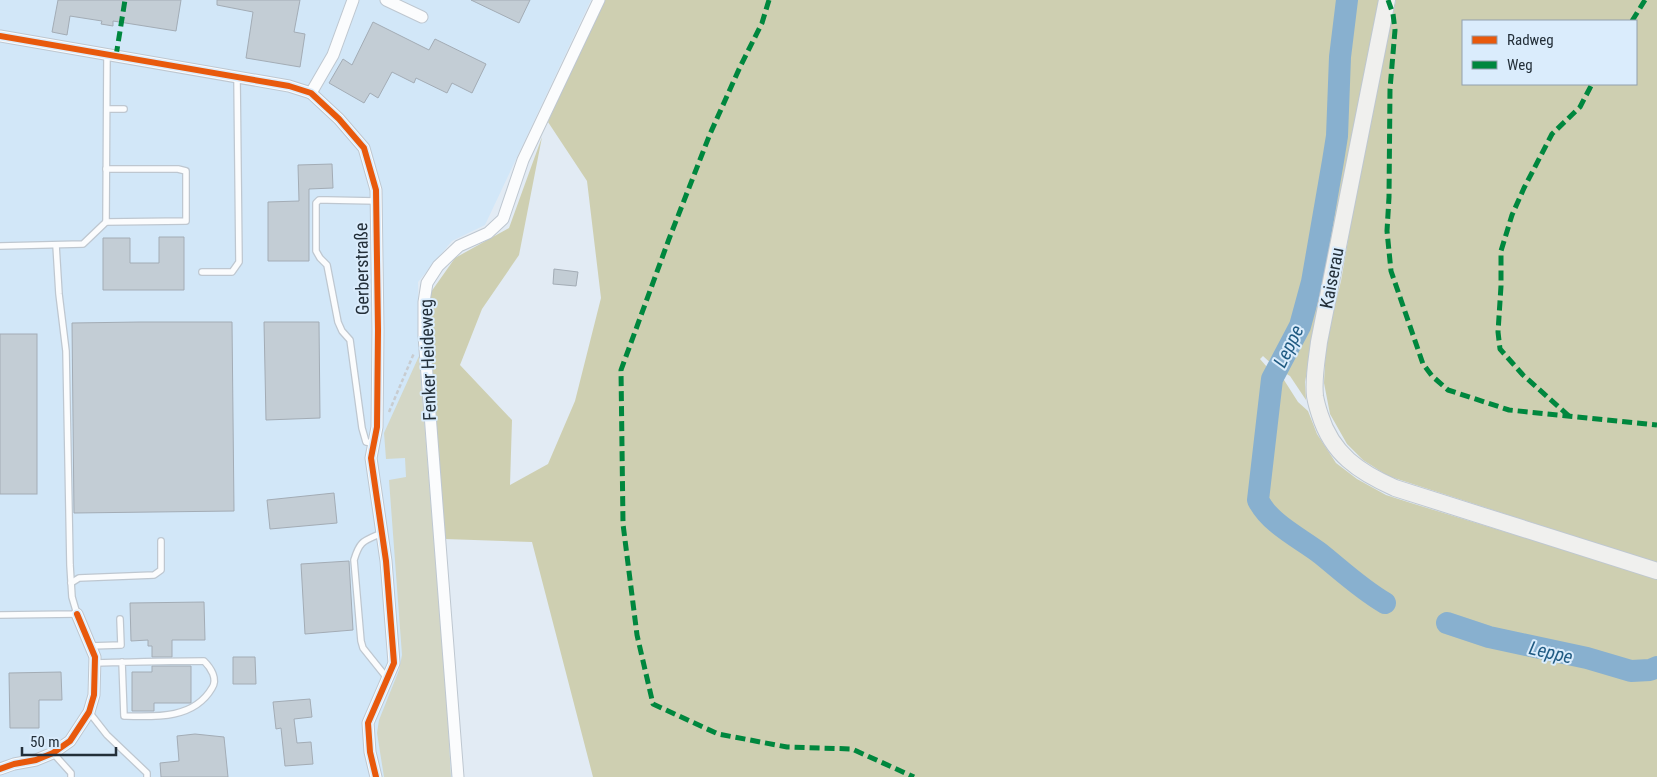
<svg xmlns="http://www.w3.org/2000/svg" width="1657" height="777" font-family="'Roboto Condensed',sans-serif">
	<rect width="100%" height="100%" fill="#e2ebf4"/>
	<!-- built -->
	<path fill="#d2e7f8" d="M0,0H591L485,225L452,241L418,282L419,334L455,777H0Z"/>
	<!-- green -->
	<path fill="#d4d7c6" d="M419,356L447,706L451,777H384L377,733L379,720L399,670L402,655L389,480L406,477L405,458L386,459L384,433Z"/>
	<!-- forest -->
	<g fill="#cecfb1" fill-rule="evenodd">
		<path d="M600,0H1379L1305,382L1306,400L1290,376L1275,367L1263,356L1260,359L1273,374L1284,380L1298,402L1308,411L1317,434L1336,463L1357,479L1386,495L1411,503L1607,563L1657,579V777H593L532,542L445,539L428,336L431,292L455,258L509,228L542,137L519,255L482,309L460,365L512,420L510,485L548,464L575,401L601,298L587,181L548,122Z"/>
		<path d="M1396,0H1657V563L1388,476L1363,460L1347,444L1330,414L1324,383L1326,341L1341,281L1365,141ZM1463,21H1636V84H1463Z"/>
	</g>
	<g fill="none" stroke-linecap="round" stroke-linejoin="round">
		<!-- river -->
		<g stroke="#88b0cf" stroke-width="22">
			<path d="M1347,0L1340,57L1337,136L1333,161L1312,282L1300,326L1272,379L1258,500C1270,524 1300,538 1321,554C1342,571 1361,589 1385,603"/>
			<path d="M1447,623L1489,637L1587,658L1631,671L1650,670L1657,667"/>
		</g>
	</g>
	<!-- building -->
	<g fill="#c3cdd5" stroke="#a3acb5">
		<path d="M58,0H181L176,31L113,21V26L101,24L102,21L70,16L67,35L52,32Z"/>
		<path d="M217,0H300L294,32L305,34L300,67L246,58L253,12L217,5Z"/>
		<path d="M471,0H530L519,23Z"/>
		<path d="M373,22L429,50L435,39L486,64L472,93L452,83L447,93L416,78L414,83L392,72L378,98L370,93L364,103L329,83L343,59L352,65Z"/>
		<path d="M332,164L333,188L309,189V261H268V202L299,201L298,165Z"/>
		<path d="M159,237H184V290H103V238H130V263H159Z"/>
		<path d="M554,269L578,272L576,286L553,284Z"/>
		<path d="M140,322H232L234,511L74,513L72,323Z"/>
		<path d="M264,322H319L320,418L266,420Z"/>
		<rect x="0" y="334" width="37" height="160"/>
		<path d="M334,493L337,523L270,529L267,500Z"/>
		<path d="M349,561L353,630L305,634L301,564Z"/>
		<path d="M204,602L205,640H172V657H152V646H148V640L131,641L130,603Z"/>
		<path d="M233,657H255L256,684H233Z"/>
		<path d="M152,666H191V703H154V711H132V672H152Z"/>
		<path d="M61,672L62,700H39V728H10L9,673Z"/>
		<path d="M310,699L312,717L294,719L297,743L311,742L313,764L285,766L281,728L276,729L273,702Z"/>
		<path d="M195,734L224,737L228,777H161L160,763L179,761L177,736Z"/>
	</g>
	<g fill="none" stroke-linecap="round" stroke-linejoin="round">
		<defs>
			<g id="lane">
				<path d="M107,109H124"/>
				<path d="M106,222L186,221V171L178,169H106"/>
				<path d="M0,246L83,244L106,222L107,54"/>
				<path d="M202,272H232L239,262L237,77"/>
				<path d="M374,443L366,442L362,428L350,340L342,331L338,322L327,265L320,258L316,251V203L319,200H327L376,201"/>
				<path d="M382,533C364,541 360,540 354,560L361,641L363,648L387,678"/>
				<path d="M71,583L79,578L154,575L161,570V541"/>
				<path d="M0,615L77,614L72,597L70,565L66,351L59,294L56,245"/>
				<path d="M90,646L121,645L120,619"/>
				<path d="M95,663C131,662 168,661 204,661C211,668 218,679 212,688C194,719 156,717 124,716L122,662"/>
				<path d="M89,712L107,735L147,773V777"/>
				<path d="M53,753L71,773V777"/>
			</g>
			<g id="street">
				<path d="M386,0L422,17"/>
				<path d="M0,36L289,86L311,93L339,119L364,148L376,190L378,330L377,427L371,458L386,561L394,663L368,723L370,752L376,777"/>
				<path d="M311,93L333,55L353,0"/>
				<path d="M0,769L14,764L36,760L53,753L70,741L89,712L94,695L95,657L77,614"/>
				<path d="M458,777L424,336V302L427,283L438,266L459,246L488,233L503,219L523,160L599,0"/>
			</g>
			<path id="secondary" d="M1387,0L1319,342C1317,359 1313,378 1315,396C1316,402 1318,409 1320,415C1332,454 1359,472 1395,488L1657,571"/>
		</defs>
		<!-- lane casing -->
		<use href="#lane" stroke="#bec7d0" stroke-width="8"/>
		<!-- street casing -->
		<use href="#street" stroke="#bec7d0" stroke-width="13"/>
		<!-- secondary casing -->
		<use href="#secondary" stroke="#bec7d0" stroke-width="18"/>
		<!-- path -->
		<path stroke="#c8ccd0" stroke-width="2.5" stroke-dasharray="4 2.5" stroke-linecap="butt" d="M389,412L414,353"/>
		<!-- lane -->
		<use href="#lane" stroke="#fbfcfd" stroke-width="5.5"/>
		<!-- street -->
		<use href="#street" stroke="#fbfcfd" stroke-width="11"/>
		<!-- secondary -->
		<use href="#secondary" stroke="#f0f0ee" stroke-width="16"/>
		<!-- quiet -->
		<g stroke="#00873e" stroke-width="5" stroke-dasharray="10 5" stroke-linecap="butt">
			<path d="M769,0L762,23L740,67L710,134L669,239L621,370L623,524L637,635L653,704L718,734L787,747L852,749L914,777"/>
			<path d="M1388,0L1393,14L1395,30L1390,89L1389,197L1387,231L1391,271L1423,364L1432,376L1448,390L1509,410L1657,425"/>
			<path d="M1632,21L1645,0"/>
			<path d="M116,56L125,0"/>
			<path d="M1569,416L1523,375L1500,349L1498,332L1501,286V251L1512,215L1524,188L1552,134L1580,107L1592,84"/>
		</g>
		<defs>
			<g id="cycleway">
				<path d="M0,36L289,86L311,93L339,119L364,148L376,190L378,330L377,427L371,458L386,561L394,663L368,723L370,752L376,777"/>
				<path d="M0,769L14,764L36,760L53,753L70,741L89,712L94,695L95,657L77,614"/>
			</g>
		</defs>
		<!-- cycleway casing -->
		<use href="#cycleway" stroke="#daecfc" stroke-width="9"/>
		<!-- cycleway -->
		<use href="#cycleway" stroke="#e8590c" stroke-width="6"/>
	</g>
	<g text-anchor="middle" stroke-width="4" stroke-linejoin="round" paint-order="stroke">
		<!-- street labels -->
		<g font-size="18" fill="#232f39" stroke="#daecfc">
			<text transform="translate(362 269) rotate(-91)" y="6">Gerberstraße</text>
			<text transform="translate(1332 278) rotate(-79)" y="6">Kaiserau</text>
			<text transform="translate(428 360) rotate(-92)" y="6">Fenker Heideweg</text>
		</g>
		<!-- water labels -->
		<g font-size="19" font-style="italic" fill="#1f5a82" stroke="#daecfc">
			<text transform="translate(1288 346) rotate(-64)" y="7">Leppe</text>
			<text transform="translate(1551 652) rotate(13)" y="7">Leppe</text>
		</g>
	</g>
	<!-- legend -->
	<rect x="1462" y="20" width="175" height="65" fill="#daecfc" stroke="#91a0ae"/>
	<rect x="1472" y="36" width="25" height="8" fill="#e8590c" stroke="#91a0ae"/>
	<text x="1507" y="45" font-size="15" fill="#232f39">Radweg</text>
	<rect x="1472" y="61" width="25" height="8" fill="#00873e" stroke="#91a0ae"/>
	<text x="1507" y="70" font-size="15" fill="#232f39">Weg</text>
	<!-- scale -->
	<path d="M22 747v8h94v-8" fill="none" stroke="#232f39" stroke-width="2.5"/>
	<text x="30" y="747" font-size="15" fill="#232f39" stroke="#daecfc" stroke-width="4" paint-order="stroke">50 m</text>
</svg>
